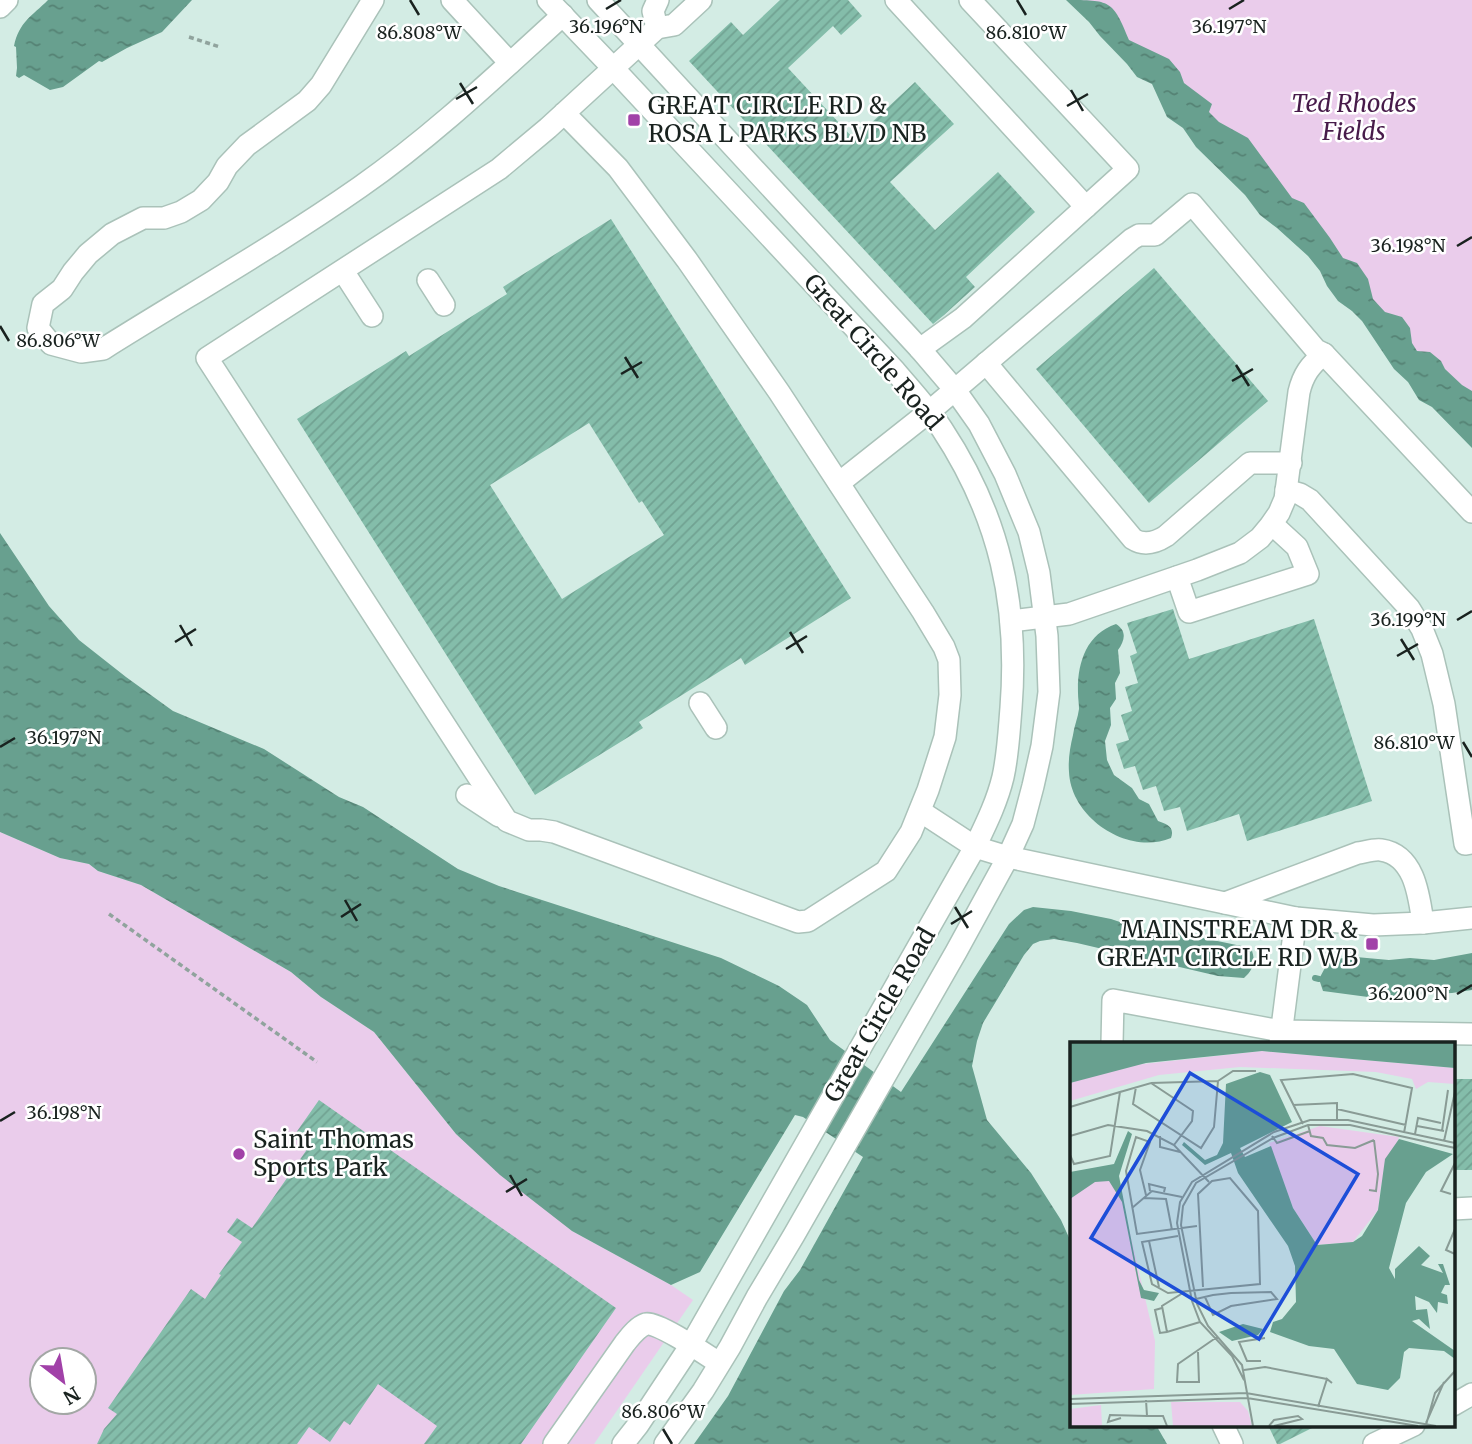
<svg xmlns="http://www.w3.org/2000/svg" width="1472" height="1444" font-family="Merriweather,serif">
	<defs>
		<pattern id="water-ripples" width="26" height="14" patternUnits="userSpaceOnUse" patternTransform="scale(1.75)"><rect width="26" height="14" fill="#68a08f"/><path d="M2 4q2-2 4 0t4 0M15 11q2-2 4 0t4 0" fill="none" stroke="#558274"/></pattern>
		<pattern id="building-hatch" width="6" height="6" patternUnits="userSpaceOnUse" patternTransform="scale(1.75)"><rect width="6" height="6" fill="#84bdaa"/><path d="M-1 1l2-2M0 6l6-6M5 7l2-2" fill="none" stroke="#71a292"/></pattern>
	</defs>
	<rect width="100%" height="100%" fill="#d3ece4"/>
	<!-- park -->
	<g fill="#eacceb" fill-rule="evenodd">
		<path d="M1081,0H1472V426Z"/>
		<path d="M0,832L60,858L89,864L98,871L141,885L291,972L321,997L374,1032L456,1134L572,1231L671,1285L693,1300L594,1444H0ZM42,1360H84V1402H42Z"/>
	</g>
	<!-- water -->
	<g fill="url(#water-ripples)">
		<path d="M48,0H192L162,32L127,48L102,62L99,61L63,87L50,90L24,75L19,78L16,76L17,68L16,47L14,46C19,22 32,16 48,0Z"/>
		<path d="M1066,0C1110,0 1113,0 1129,40L1169,59L1180,72L1184,83L1212,104L1209,112L1219,122L1248,138L1292,198L1304,203L1330,238L1343,258L1357,263L1368,279L1373,299L1385,312L1402,317L1410,328L1412,343L1417,351L1430,352L1441,361L1445,369L1462,385L1472,391V448L1432,407L1419,400L1408,382L1394,369L1362,321L1352,311L1338,301L1327,286L1320,271L1308,256L1277,228L1260,215L1245,195L1196,147L1183,128L1167,117L1152,84L1137,77L1127,64L1100,36L1089,22Z"/>
		<path d="M0,533L49,606L79,640L126,677L173,711L264,749L339,797L363,807L458,869L499,886L721,958L779,986L807,1005L830,1040L901,1092L1009,924L1024,910L1033,907L1071,911L1111,919L1144,930L1203,938L1251,948C1256,961 1254,969 1244,978L1218,976L1077,943L1054,939L1040,941L1033,944L1024,955L983,1023L977,1041L972,1066L987,1120L1031,1173L1061,1220L1071,1242V1425H1156L1167,1444H694L728,1396L784,1291L800,1270L863,1157L803,1117L795,1115L700,1272L671,1285L572,1231L500,1175L456,1134L374,1032L321,997L291,972L141,885L98,871L89,864L60,858L0,832Z"/>
		<path d="M1116,624C1127,631 1125,640 1118,650L1120,673L1115,683L1116,699L1110,708L1111,725L1105,741L1107,760L1114,775L1132,788L1139,799L1149,804L1158,821C1167,824 1175,827 1171,838C1128,856 1071,818 1069,772C1068,760 1070,747 1073,735C1074,726 1078,718 1079,709C1079,704 1078,698 1078,693C1077,664 1086,634 1116,624Z"/>
		<path d="M1472,953V990L1452,993L1368,997L1323,991L1319,979L1327,964L1334,959L1356,957L1389,960L1410,958L1434,960Z"/>
	</g>
	<g fill="none" stroke-linecap="round" stroke-linejoin="round">
		<!-- stream -->
		<path stroke="#68a08f" stroke-width="6" d="M1315,978L1319,979"/>
	</g>
	<!-- building -->
	<g fill="url(#building-hatch)" fill-rule="evenodd">
		<path d="M780,0H848L862,16L841,35L833,26L788,68L854,139L915,82L954,124L890,182L935,230L998,172L1035,212L966,277L975,287L944,315L933,324L689,61L731,22L743,35Z"/>
		<path d="M611,219L851,598L745,665L741,658L639,722L643,728L535,795L297,419L406,351L409,356L507,294L503,287ZM589,423L639,503L642,501L664,535L562,599L490,485Z"/>
		<path d="M1154,268L1268,401L1149,503L1036,369Z"/>
		<path d="M1173,609L1189,659L1314,619L1372,801L1247,841L1239,814L1187,831L1180,807L1164,811L1156,786L1143,790L1135,766L1124,769L1116,744L1129,740L1121,715L1132,711L1125,687L1138,683L1130,656L1137,653L1127,623Z"/>
		<rect x="1453" y="1079" width="19" height="91"/>
		<path d="M319,1100L616,1308L521,1444H424L437,1426L378,1384L350,1425L344,1421L330,1442L309,1427L297,1444H97L104,1429L117,1414L108,1408L191,1289L205,1299L221,1275L219,1274L242,1242L227,1232L237,1218L252,1228L308,1148L293,1137Z"/>
		<path d="M1268,1425H1318L1280,1444H1277Z"/>
	</g>
	<g fill="none" stroke-linecap="round" stroke-linejoin="round">
		<defs>
			<g id="minor">
				<path d="M373,0L321,85L307,101L247,145L227,166L218,182L201,200L181,212L164,218H143L112,234L88,254L73,272L62,289L43,304L38,328L51,344L81,352L103,349C189,295 277,245 360,187C433,136 497,75 563,15"/>
				<path d="M452,0L510,63"/>
				<path d="M548,0L613,68L895,371C911,390 928,408 942,429C1000,517 1019,605 1011,708C1009,732 1008,755 1003,777C997,802 986,824 975,847L691,1345L638,1425L623,1444"/>
				<path d="M598,0L920,349L955,390L979,424L1005,474L1029,532L1039,573L1047,636L1049,692L1042,746L1033,786L1023,824L1008,857L956,952L794,1235L757,1297L730,1347L703,1391L665,1444"/>
				<path d="M896,0L1086,207"/>
				<path d="M0,7L7,0"/>
				<path d="M657,28L653,11L658,0"/>
				<path d="M564,113L618,168L687,260L779,392L923,612L944,647L949,660L950,695L945,737L928,790L911,832L886,871L808,921L798,922L554,832L541,830H529L507,821L207,358L499,169L548,128L657,28L674,25L701,0"/>
				<path d="M343,271L372,316"/>
				<path d="M428,280L444,305"/>
				<path d="M920,349L963,318L1128,169L970,0"/>
				<path d="M986,363L1133,539C1144,546 1155,543 1166,536L1250,463H1291"/>
				<path d="M839,483L930,411L1132,239L1139,235H1155L1192,204L1316,350L1324,354L1472,512"/>
				<path d="M1286,490L1300,494L1310,500L1409,608L1422,629L1432,654L1444,704L1465,844L1472,843"/>
				<path d="M1177,577L1189,612L1308,574L1297,547L1272,524"/>
				<path d="M1011,621L1069,614L1197,570L1240,553L1260,538L1270,526L1279,513L1285,499L1299,392C1303,375 1310,365 1324,354"/>
				<path d="M700,703L716,728"/>
				<path d="M467,795L499,816"/>
				<path d="M920,811L975,847L1008,857L1296,918L1373,925L1423,923L1472,918"/>
				<path d="M1225,903L1358,853C1365,852 1374,849 1381,850C1415,855 1419,896 1423,923"/>
				<path d="M1112,1043L1113,1000L1281,1031L1472,1034"/>
				<path d="M1280,1043L1296,918"/>
				<path d="M1453,1209L1472,1208"/>
				<path d="M1453,1405L1472,1394"/>
				<path d="M1223,1425L1232,1444"/>
				<path d="M554,1444L625,1343C630,1337 637,1327 646,1324C657,1321 708,1356 719,1363"/>
				<path d="M1374,1444L1414,1425"/>
			</g>
		</defs>
		<!-- minor casing -->
		<use href="#minor" stroke="#aac2b9" stroke-width="24"/>
		<!-- path -->
		<g stroke="#90a39d" stroke-width="3.5" stroke-dasharray="5 3.5" stroke-linecap="butt">
			<path d="M189,37L220,47"/>
			<path d="M109,914L317,1062"/>
		</g>
		<!-- minor -->
		<use href="#minor" stroke="#fff" stroke-width="21"/>
	</g>
	<!-- ticks -->
	<path fill="none" stroke="#19221f" stroke-width="2.5" d="M410,0L419,15M1017,0L1026,15M606,9L621,0M1229,9L1244,0M460,83L473,104M1071,90L1083,111M456,99L477,87M1067,106L1088,94M1457,246L1472,237M0,326L9,341M625,357L638,378M1236,365L1249,386M621,374L642,362M1232,381L1253,369M1457,620L1472,611M180,625L192,646M790,632L803,653M1401,639L1414,660M175,642L196,629M786,649L807,636M1397,656L1418,644M1463,742L1472,757M0,747L15,738M345,900L357,921M955,907L968,928M341,917L361,904M951,924L972,911M1457,994L1472,985M0,1121L15,1112M510,1175L522,1196M506,1192L527,1179M663,1429L672,1444"/>
	<!-- markers -->
	<g fill="#a141a8" stroke="#fff" stroke-width="2.5">
		<rect x="627" y="113" width="14" height="14" rx="3.5"/>
		<rect x="1365" y="937" width="14" height="14" rx="3.5"/>
		<circle cx="239" cy="1154" r="7"/>
	</g>
	<g text-anchor="middle" stroke-width="5" stroke-linejoin="round" paint-order="stroke">
		<!-- park labels -->
		<g font-size="24" font-style="italic" fill="#471b4a" stroke="#fff">
			<text x="1354" y="112">Ted Rhodes<tspan x="1354" dy="28">Fields</tspan></text>
		</g>
		<!-- poi labels -->
		<g font-size="24" fill="#19221f" stroke="#fff" text-anchor="start">
			<text x="648" y="114">GREAT CIRCLE RD &amp;<tspan x="648" dy="28">ROSA L PARKS BLVD NB</tspan></text>
			<text x="1358" y="938" text-anchor="end">MAINSTREAM DR &amp;<tspan x="1358" dy="28">GREAT CIRCLE RD WB</tspan></text>
			<text x="253" y="1148">Saint Thomas<tspan x="253" dy="28">Sports Park</tspan></text>
		</g>
		<!-- street labels -->
		<g font-size="24" fill="#19221f" stroke="#fff">
			<text transform="translate(873 352) rotate(49)" y="8">Great Circle Road</text>
			<text transform="translate(880 1015) rotate(-60)" y="8">Great Circle Road</text>
		</g>
	</g>
	<!-- overview -->
	<g transform="translate(1070 1042)">
		<rect width="385" height="385" fill="#d3ece4"/>
		<path d="M31,363L32,384H0V367Z" fill="#eacceb"/>
		<path d="M192,9L385,26V42L358,40L346,47L342,37L306,30L170,25L89,33L0,59V41L55,24ZM250,84L329,95L311,144L308,168L283,200L247,203L223,166L199,101ZM45,126L85,299L84,347L0,353V138ZM101,360H170L178,369L182,384H103Z" fill="#eacceb"/>
		<path d="M0,1H385V26L192,9L76,21L0,41ZM190,30L200,33L222,80L170,106L175,115L201,104L223,166L247,203L283,200L292,194L308,168L315,117L329,97L383,112L356,130L336,161L319,226L325,237V227L349,204L360,214L351,223L373,231L368,222H373L380,243H375L371,251L377,253L378,262L368,260L367,271L359,260L345,254L346,268L357,267L360,287L349,277L342,279L385,309V317L374,309L339,306L334,310L330,336L318,348L287,342L264,307L239,304L200,290L203,280L212,277L226,260L225,224L218,204L168,131L161,111L135,123L112,103L114,100L135,118L147,113L153,101L156,42ZM58,89L62,92L49,134L69,238L74,248L89,251L84,259L71,256L52,160L39,139L25,140L0,157V130L44,122ZM173,282L193,287L188,293L162,299L149,290Z" fill="#68a08f"/>
		<path fill="none" stroke="#899b95" stroke-width="2" d="M148,39L163,29H186M66,45L63,62L131,106L144,85L148,39L81,41M50,50L81,41L123,69L122,79L104,103M223,63L267,61V67M0,65L50,50L40,114L4,122L0,113M267,77V67L336,83M233,82L211,38L283,32L342,46L334,91M238,83L241,94L253,96L257,103L285,106L304,98M347,84L374,89M372,89L378,48M345,92L348,76L371,81M0,94L38,83L77,89L104,103L139,140M90,94V105L110,110M202,94L207,101L240,89M374,99L385,50M299,148L306,149L308,132L304,98M80,149L79,142L95,146L94,150M381,152L371,149L385,121M76,153L70,128L80,100L66,95L56,129L67,192L127,184M74,156L96,157L102,188M62,166L82,149L112,155M385,187L376,208L385,212M108,194L72,200L82,242L98,251L190,242L188,169L160,136L142,139L128,152L133,245M79,199L89,245M116,249L92,264L97,290L130,280M126,257L143,253L161,251L201,250L207,257L161,264L143,273L135,255M92,266L85,268L90,291L97,290M128,310L129,340H107L108,322L147,295M191,319H177L169,300L195,296M174,328L195,325L257,337M174,338L162,314L130,280L122,259L107,181L110,160L122,140L204,90L240,78H278L385,101M0,357L176,351L366,384M76,358L77,374H93L97,384M0,362L177,356L348,384M248,365L257,337L262,341M51,376L38,380L40,373L77,374M356,381L374,340M356,383L365,351L385,329M183,384L172,323L138,284L127,262L111,183L113,164L126,141L203,96L238,83H280L385,106M199,384L204,378L228,374L232,377L204,384"/>
		<path fill="#1d4ed8" fill-opacity="0.15" stroke="#1d4ed8" stroke-width="3.5" d="M120,31L288,132L189,297L21,196Z"/>
		<rect width="385" height="385" fill="none" stroke="#19221f" stroke-width="3.5"/>
	</g>
	<g font-size="18" text-anchor="middle" fill="#19221f" stroke="#fff" stroke-width="5" stroke-linejoin="round" paint-order="stroke">
		<text x="606" y="33">36.196°N</text>
		<text x="1229" y="33">36.197°N</text>
		<text x="419" y="39">86.808°W</text>
		<text x="1026" y="39">86.810°W</text>
		<text x="1408" y="252">36.198°N</text>
		<text x="58" y="347">86.806°W</text>
		<text x="1408" y="626">36.199°N</text>
		<text x="64" y="744">36.197°N</text>
		<text x="1414" y="749">86.810°W</text>
		<text x="1408" y="1000">36.200°N</text>
		<text x="64" y="1119">36.198°N</text>
		<text x="663" y="1418">86.806°W</text>
	</g>
	<!-- north arrow -->
	<g transform="translate(63 1381) rotate(149)"><circle r="33" fill="#ffffff" stroke="#a3a7a5" stroke-width="2"/>
	<path d="M0-5L12 26L0 18L-12 26Z" fill="#a141a8"/>
	<text y="-10" font-size="19" font-weight="bold" text-anchor="middle" fill="#19221f">N</text>
	</g>
</svg>
